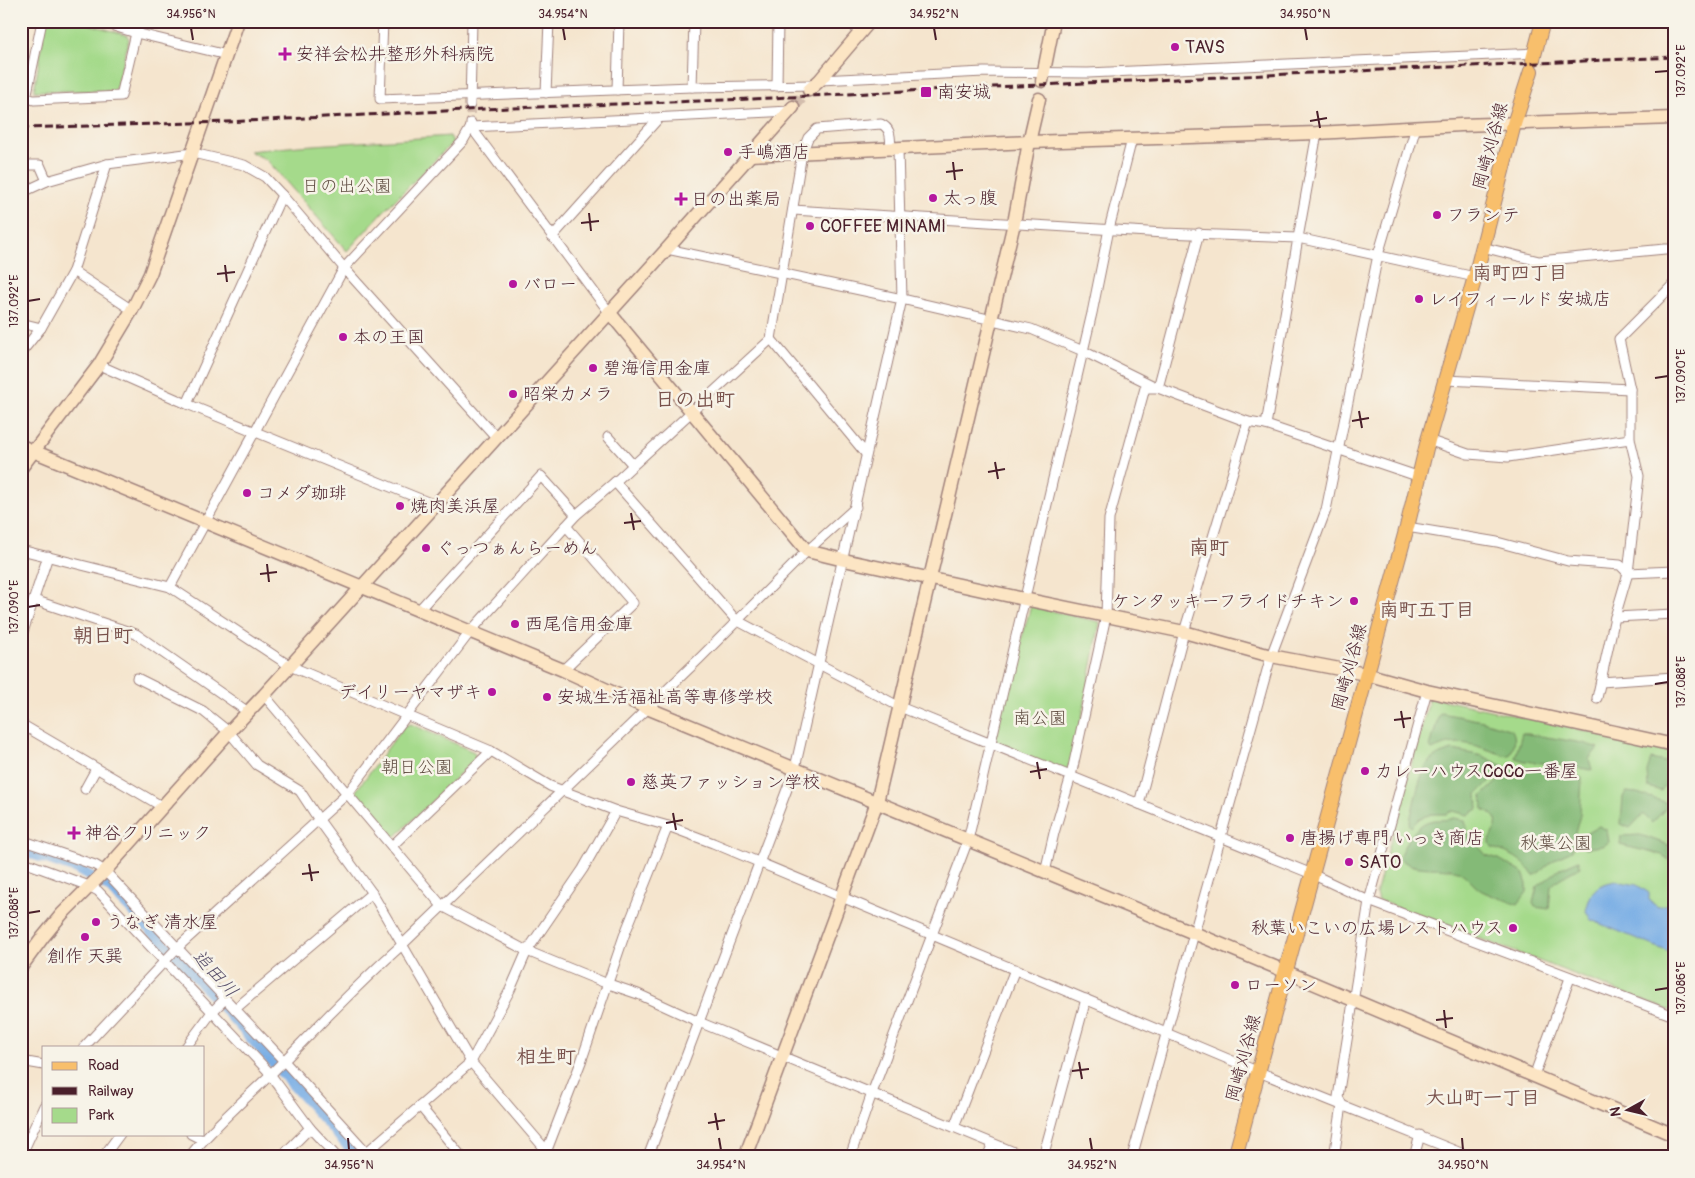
<svg xmlns="http://www.w3.org/2000/svg" width="1695" height="1178" font-family="Pangolin,'Klee One',sans-serif">
	<rect width="100%" height="100%" fill="#f7f3e8"/>
	<filter id="ink" filterUnits="userSpaceOnUse"><feTurbulence type="fractalNoise" baseFrequency=".02" numOctaves="2"/><feDisplacementMap in="SourceGraphic" scale="10" xChannelSelector="R" yChannelSelector="G"/><feConvolveMatrix kernelMatrix="1 2 1 2 8 2 1 2 1" color-interpolation-filters="sRGB"/></filter>
	<filter id="wash" filterUnits="userSpaceOnUse"><feTurbulence type="fractalNoise" baseFrequency=".0096" numOctaves="4" result="noise"/><feDisplacementMap in="SourceGraphic" scale="20" xChannelSelector="R" yChannelSelector="G"/><feGaussianBlur stdDeviation="1.12" result="paint"/><feColorMatrix in="noise" values="0 0 0 0 0 0 0 0 0 0 0 0 0 0 0 0 0 1.4 0 .05"/><feComposite in="paint" operator="in"/></filter>
	<g filter="url(#wash)">
		<rect width="100%" height="100%" fill="#f5e5ce"/>
		<!-- green -->
		<g fill="#a5da8b" stroke="#787c5b">
			<path d="M46,21H78L127,35L129,39L115,91H34Z"/>
			<path d="M450,136L453,142L382,213L347,251L267,160L249,151L299,146Z"/>
			<path d="M1031,606L1100,622L1071,776L991,744Z"/>
			<path d="M1430,697L1674,750V1012L1378,900L1376,894Z"/>
			<path d="M411,724L474,752L476,758L395,837L390,836L357,798L356,791L404,726Z"/>
		</g>
		<!-- forest -->
		<g fill="#84ba77" stroke="#676c51">
			<path d="M1441,713L1483,721L1512,730C1517,739 1514,746 1510,755L1508,756C1478,748 1462,735 1432,750L1430,747L1439,715Z"/>
			<path d="M1522,733L1583,743L1598,748L1589,759L1592,770L1561,765L1525,761L1515,758Z"/>
			<path d="M1453,750L1483,756L1505,767V770L1494,777L1477,794L1478,809L1468,815L1453,811L1446,814H1432L1420,818L1411,827L1409,825C1413,809 1419,775 1428,763C1433,756 1445,752 1453,750Z"/>
			<path d="M1651,759L1674,764V778L1661,791L1648,787L1647,771Z"/>
			<path d="M1515,768L1563,773L1582,778L1580,815L1574,837L1572,851L1555,859L1536,875H1533C1523,859 1510,853 1492,848C1482,833 1513,824 1483,809L1482,796L1501,778Z"/>
			<path d="M1626,792L1637,793L1670,804L1652,823L1643,814L1630,828L1621,824L1623,797Z"/>
			<path d="M1453,818L1465,820L1468,834L1486,855L1499,859L1523,873L1527,884V892L1518,904C1507,900 1493,897 1482,891C1473,886 1467,875 1458,871C1441,865 1412,873 1399,857C1404,845 1416,824 1430,821C1437,819 1446,821 1453,818Z"/>
			<path d="M1599,826L1607,830L1609,842L1603,846L1585,848L1581,843L1582,836Z"/>
			<path d="M1641,835L1674,847V863L1662,855L1620,845L1621,836Z"/>
			<path d="M1579,860L1580,867L1559,879L1551,886L1549,909L1535,907L1533,903L1537,887L1561,868Z"/>
		</g>
		<!-- water -->
		<path fill="#78ade5" stroke="#616688" d="M1616,881L1637,885L1649,893V901L1658,907L1674,902V941L1669,952L1591,920L1586,911C1591,890 1595,885 1616,881Z"/>
		<g fill="none" stroke-linecap="round" stroke-linejoin="round">
			<!-- canal -->
			<path stroke="#78ade5" stroke-width="11" d="M21,850L75,868L109,887L185,965L358,1157"/>
		</g>
	</g>
	<g filter="url(#ink)">
		<g fill="none" stroke-linecap="round" stroke-linejoin="round">
			<!-- street-tunnel -->
			<path stroke="#d3bdad" stroke-width="9" stroke-dasharray="9 4.5" stroke-linecap="butt" d="M470,105L471,121"/>
			<!-- secondary-tunnel -->
			<path stroke="#d3bdad" stroke-width="12" stroke-dasharray="12 6" stroke-linecap="butt" d="M793,107L809,90"/>
			<defs>
				<g id="street">
					<path d="M42,21L26,98L34,100L121,96L136,33L142,21"/>
					<path d="M98,21L136,33L227,55"/>
					<path d="M383,21L380,99L692,87L814,85"/>
					<path d="M850,21L860,33"/>
					<path d="M820,80L984,72L1088,73L1535,53"/>
					<path d="M777,86L778,21"/>
					<path d="M692,87L694,21"/>
					<path d="M617,90L619,21"/>
					<path d="M546,93L549,21"/>
					<path d="M470,105L472,21"/>
					<path d="M471,123V127L609,312"/>
					<path d="M471,127L789,111"/>
					<path d="M1317,133L1298,238L1475,277"/>
					<path d="M21,165H40L47,181"/>
					<path d="M21,193L47,181L107,164L193,153L244,165L265,177L282,195L344,268L496,437"/>
					<path d="M793,210L1164,233L1298,238L1266,425"/>
					<path d="M552,237L658,119"/>
					<path d="M1482,247L1539,261L1665,249H1674"/>
					<path d="M667,249L902,299L1031,329L1083,351L1158,388L1248,422L1266,425L1420,477"/>
					<path d="M73,271L132,310"/>
					<path d="M1674,283L1668,290L1674,294"/>
					<path d="M21,323L41,328"/>
					<path d="M771,339L866,454"/>
					<path d="M21,353L41,328L73,271L107,164"/>
					<path d="M99,365L187,404L435,505"/>
					<path d="M1446,380L1630,389"/>
					<path d="M1158,388L1199,233"/>
					<path d="M187,404L282,195"/>
					<path d="M608,437L633,465"/>
					<path d="M1428,440L1468,454L1508,457L1630,439"/>
					<path d="M615,482L736,620L900,707L1312,874L1369,901L1674,1016"/>
					<path d="M1407,527L1497,542L1568,561L1620,565L1628,573L1674,571"/>
					<path d="M21,550L170,587L290,666L491,751L550,786L616,811L668,826L713,843L1259,1072L1471,1157"/>
					<path d="M170,587L344,268L463,141L471,127"/>
					<path d="M34,600L136,634L248,712"/>
					<path d="M418,611L541,476L576,515"/>
					<path d="M1615,617L1674,614"/>
					<path d="M21,638L48,556"/>
					<path d="M563,670L633,603L566,526"/>
					<path d="M137,678L203,711L229,732L257,765L300,791L319,820L372,893L471,1062L552,1157"/>
					<path d="M1601,682L1674,677"/>
					<path d="M264,695L442,906L527,951L603,982L638,994L699,1022L1026,1157"/>
					<path d="M1597,698L1615,617L1628,573L1639,476L1630,439V389L1619,339L1668,290"/>
					<path d="M21,724L163,807"/>
					<path d="M85,789L96,769"/>
					<path d="M1139,804L1184,632L1248,422"/>
					<path d="M21,840L95,865L105,871L284,1061L371,1157"/>
					<path d="M392,846L491,751"/>
					<path d="M21,855L27,842"/>
					<path d="M21,861L89,886L98,891L267,1070L310,1128L337,1157"/>
					<path d="M1045,872L1054,833L1071,776L1106,616L1109,519L1145,388H1156"/>
					<path d="M235,1009L372,893"/>
					<path d="M84,1047L177,948L348,793L470,632L576,515L615,482L771,339L802,153L808,138L817,129L881,124C892,129 890,138 891,150"/>
					<path d="M186,1047L212,1012L225,999"/>
					<path d="M21,1061L44,1065"/>
					<path d="M1534,1076L1570,978"/>
					<path d="M420,1106L462,1157"/>
					<path d="M954,1127L1015,969"/>
					<path d="M191,1134L203,1140"/>
					<path d="M367,1152L471,1062L510,990L527,951L583,869L616,811"/>
					<path d="M21,1156L44,1106"/>
					<path d="M103,1157L120,1134"/>
					<path d="M189,1157C213,1127 242,1102 269,1076C313,1032 355,986 402,945L699,659L807,551L856,507"/>
					<path d="M281,1157L310,1128"/>
					<path d="M540,1157L547,1150L581,1062L624,936L668,826"/>
					<path d="M648,1157L795,768L902,299L898,149"/>
					<path d="M850,1157L872,1093L968,840L1092,313L1109,229L1132,139"/>
					<path d="M987,1157L993,1144"/>
					<path d="M1043,1157L1086,999"/>
					<path d="M1132,1157L1271,656L1326,510L1378,255L1416,127"/>
					<path d="M1334,1157L1342,1105L1338,1097L1369,901L1427,691"/>
					<path d="M1414,1157L1420,1135"/>
				</g>
				<g id="secondary">
					<path d="M1042,81L1054,21"/>
					<path d="M809,90L820,80L870,21"/>
					<path d="M750,155L1029,142L1317,133L1461,125L1674,118"/>
					<path d="M609,312L807,551L844,560L1024,599L1184,632L1271,656L1366,674L1427,691L1674,745"/>
					<path d="M21,446L563,670L647,708L1194,933L1674,1135"/>
					<path d="M21,468L99,365L132,310L150,274L238,21"/>
					<path d="M21,967L43,937L62,914L105,871L229,732L264,695L667,249L793,107"/>
					<path d="M745,1157L877,802L1014,223L1029,142L1039,99"/>
					<path d="M1672,1157L1674,1152"/>
				</g>
				<g id="primary">
					<path d="M1533,59L1543,21"/>
					<path d="M1235,1157L1407,527L1428,440L1475,277L1514,124L1531,71"/>
				</g>
			</defs>
			<!-- street casing -->
			<use href="#street" stroke="#a0827c" stroke-width="11"/>
			<!-- secondary casing -->
			<use href="#secondary" stroke="#a0827c" stroke-width="15"/>
			<!-- primary casing -->
			<use href="#primary" stroke="#a0827c" stroke-width="16"/>
			<!-- street -->
			<use href="#street" stroke="#fff" stroke-width="9"/>
			<!-- secondary -->
			<use href="#secondary" stroke="#fce5c4" stroke-width="12"/>
			<!-- primary -->
			<use href="#primary" stroke="#f8bf6c" stroke-width="14"/>
			<!-- rail -->
			<path stroke="#4a1f2b" stroke-width="3" stroke-dasharray="8 4" stroke-linecap="butt" d="M21,128L226,122L485,109L751,99L926,90L1674,57"/>
		</g>
	</g>
	<!-- ticks -->
	<path fill="none" stroke="#4a1f2b" stroke-width="2" d="M191,28L193,40M563,28L565,40M934,28L936,40M1305,28L1307,40M1655,72L1668,71M1317,111L1320,128M1310,121L1327,118M953,162L955,180M946,172L963,170M589,213L591,231M581,223L599,221M225,265L227,282M217,274L235,272M28,301L40,299M1655,378L1668,376M1359,411L1362,428M1352,421L1369,418M995,462L998,479M988,472L1005,469M631,513L634,530M624,523L641,521M267,564L269,582M260,574L277,572M28,607L40,605M1655,684L1668,682M1401,711L1404,728M1394,720L1411,718M1037,762L1040,779M1030,772L1047,769M673,813L676,830M666,823L683,820M309,864L312,881M302,874L319,872M28,913L40,911M1655,990L1668,988M1444,1010L1446,1028M1436,1020L1453,1018M1079,1062L1082,1079M1072,1071L1089,1069M715,1113L718,1130M708,1123L725,1120M348,1138L349,1150M719,1138L721,1150M1090,1138L1092,1150M1462,1138L1463,1150"/>
	<!-- markers -->
	<g fill="#b5179e" stroke="#f7f3e8" stroke-width="2">
		<circle cx="1175" cy="47" r="5"/>
		<path d="M282.5 46.5h5v5h5v5h-5v5h-5v-5h-5v-5h5z"/>
		<rect x="920" y="86" width="12" height="12" rx="2.5"/>
		<circle cx="728" cy="152" r="5"/>
		<circle cx="933" cy="198" r="5"/>
		<path d="M678.5 191.5h5v5h5v5h-5v5h-5v-5h-5v-5h5z"/>
		<circle cx="1437" cy="215" r="5"/>
		<circle cx="810" cy="226" r="5"/>
		<circle cx="513" cy="284" r="5"/>
		<circle cx="1419" cy="299" r="5"/>
		<circle cx="343" cy="337" r="5"/>
		<circle cx="593" cy="368" r="5"/>
		<circle cx="513" cy="394" r="5"/>
		<circle cx="247" cy="493" r="5"/>
		<circle cx="400" cy="506" r="5"/>
		<circle cx="426" cy="548" r="5"/>
		<circle cx="1354" cy="601" r="5"/>
		<circle cx="515" cy="624" r="5"/>
		<circle cx="492" cy="692" r="5"/>
		<circle cx="547" cy="697" r="5"/>
		<circle cx="1365" cy="771" r="5"/>
		<circle cx="631" cy="782" r="5"/>
		<path d="M71.5 825.5h5v5h5v5h-5v5h-5v-5h-5v-5h5z"/>
		<circle cx="1290" cy="838" r="5"/>
		<circle cx="1349" cy="862" r="5"/>
		<circle cx="96" cy="922" r="5"/>
		<circle cx="1513" cy="928" r="5"/>
		<circle cx="85" cy="937" r="5"/>
		<circle cx="1235" cy="985" r="5"/>
	</g>
	<g text-anchor="middle" stroke-width="5" stroke-linejoin="round" paint-order="stroke">
		<!-- poi labels -->
		<g font-size="18" fill="#4a1f2b" stroke="#f7f3e8" text-anchor="start">
			<text x="1185" y="53">TAVS</text>
			<text x="296" y="60">安祥会松井整形外科病院</text>
			<text x="937" y="98">南安城</text>
			<text x="738" y="158">手嶋酒店</text>
			<text x="943" y="204">太っ腹</text>
			<text x="691" y="205">日の出薬局</text>
			<text x="1447" y="221">フランテ</text>
			<text x="820" y="232">COFFEE MINAMI</text>
			<text x="523" y="290">バロー</text>
			<text x="1429" y="305">レイフィールド 安城店</text>
			<text x="353" y="343">本の王国</text>
			<text x="603" y="374">碧海信用金庫</text>
			<text x="523" y="400">昭栄カメラ</text>
			<text x="257" y="499">コメダ珈琲</text>
			<text x="410" y="512">焼肉美浜屋</text>
			<text x="436" y="554">ぐっつぁんらーめん</text>
			<text x="1344" y="607" text-anchor="end">ケンタッキーフライドチキン</text>
			<text x="525" y="630">西尾信用金庫</text>
			<text x="482" y="698" text-anchor="end">デイリーヤマザキ</text>
			<text x="557" y="703">安城生活福祉高等専修学校</text>
			<text x="1375" y="777">カレーハウスCoCo一番屋</text>
			<text x="641" y="788">慈英ファッション学校</text>
			<text x="85" y="839">神谷クリニック</text>
			<text x="1300" y="844">唐揚げ専門 いっき商店</text>
			<text x="1359" y="868">SATO</text>
			<text x="106" y="928">うなぎ 清水屋</text>
			<text x="1503" y="934" text-anchor="end">秋葉いこいの広場レストハウス</text>
			<text x="85" y="962" text-anchor="middle">創作 天巽</text>
			<text x="1245" y="991">ローソン</text>
		</g>
		<!-- street labels -->
		<g font-size="18" fill="#4a1f2b" stroke="#f7f3e8">
			<text transform="translate(1490 146) rotate(-75)" y="6">岡崎刈谷線</text>
			<text transform="translate(1349 667) rotate(-75)" y="6">岡崎刈谷線</text>
			<text transform="translate(1243 1058) rotate(-75)" y="6">岡崎刈谷線</text>
		</g>
		<!-- park labels -->
		<g font-size="18" fill="#614e43" stroke="#f7f3e8">
			<text x="347" y="192">日の出公園</text>
			<text x="1040" y="724">南公園</text>
			<text x="417" y="773">朝日公園</text>
			<text x="1556" y="849">秋葉公園</text>
		</g>
		<!-- neighbourhood labels -->
		<g font-size="19" font-weight="bold" fill="#79524c" stroke="#f7f3e8">
			<text x="1520" y="279">南町四丁目</text>
			<text x="1427" y="616">南町五丁目</text>
			<text x="1483" y="1104">大山町一丁目</text>
		</g>
		<!-- water labels -->
		<g font-size="19" font-style="italic" fill="#5a516c" stroke="#f7f3e8">
			<text transform="translate(216 973) rotate(48)" y="7">追田川</text>
		</g>
		<!-- quarter labels -->
		<g font-size="20" font-weight="bold" fill="#79524c" stroke="#f7f3e8">
			<text x="695" y="406">日の出町</text>
			<text x="1209" y="554">南町</text>
			<text x="103" y="642">朝日町</text>
			<text x="546" y="1063">相生町</text>
		</g>
	</g>
	<!-- margin -->
	<rect width="1695" height="1178" fill="none" stroke="#f7f3e8" stroke-width="55"/>
	<!-- legend -->
	<rect x="42" y="1046" width="162" height="90" fill="#f7f3e8" stroke="#b29e9c"/>
	<rect x="52" y="1062" width="25" height="8" fill="#f8bf6c" stroke="#b29e9c"/>
	<text x="88" y="1070" font-size="15" fill="#4a1f2b">Road</text>
	<rect x="52" y="1087" width="25" height="8" fill="#4a1f2b" stroke="#b29e9c"/>
	<text x="88" y="1096" font-size="15" fill="#4a1f2b">Railway</text>
	<rect x="52" y="1108" width="25" height="15" fill="#a5da8b" stroke="#b29e9c"/>
	<text x="88" y="1120" font-size="15" fill="#4a1f2b">Park</text>
	<!-- north arrow -->
	<g transform="translate(1628 1110) rotate(262)" stroke="#f7f3e8" stroke-width="4" paint-order="stroke">
	<path d="M0-4L9 19L0 12L-9 19Z" fill="#4a1f2b"/>
	<text y="-8" font-size="14" font-weight="bold" text-anchor="middle" fill="#4a1f2b">N</text>
	</g>
	<rect x="28" y="28" width="1640" height="1122" fill="none" stroke="#4a1f2b" stroke-width="2"/>
	<g font-size="12" text-anchor="middle" fill="#4a1f2b">
		<text x="191" y="18">34.956°N</text>
		<text x="563" y="18">34.954°N</text>
		<text x="934" y="18">34.952°N</text>
		<text x="1305" y="18">34.950°N</text>
		<text transform="translate(1681 71) rotate(-90)" y="4">137.092°E</text>
		<text transform="translate(14 301) rotate(-90)" y="4">137.092°E</text>
		<text transform="translate(1681 376) rotate(-90)" y="4">137.090°E</text>
		<text transform="translate(14 607) rotate(-90)" y="4">137.090°E</text>
		<text transform="translate(1681 682) rotate(-90)" y="4">137.088°E</text>
		<text transform="translate(14 913) rotate(-90)" y="4">137.088°E</text>
		<text transform="translate(1681 988) rotate(-90)" y="4">137.086°E</text>
		<text x="349" y="1169">34.956°N</text>
		<text x="721" y="1169">34.954°N</text>
		<text x="1092" y="1169">34.952°N</text>
		<text x="1463" y="1169">34.950°N</text>
	</g>
</svg>
